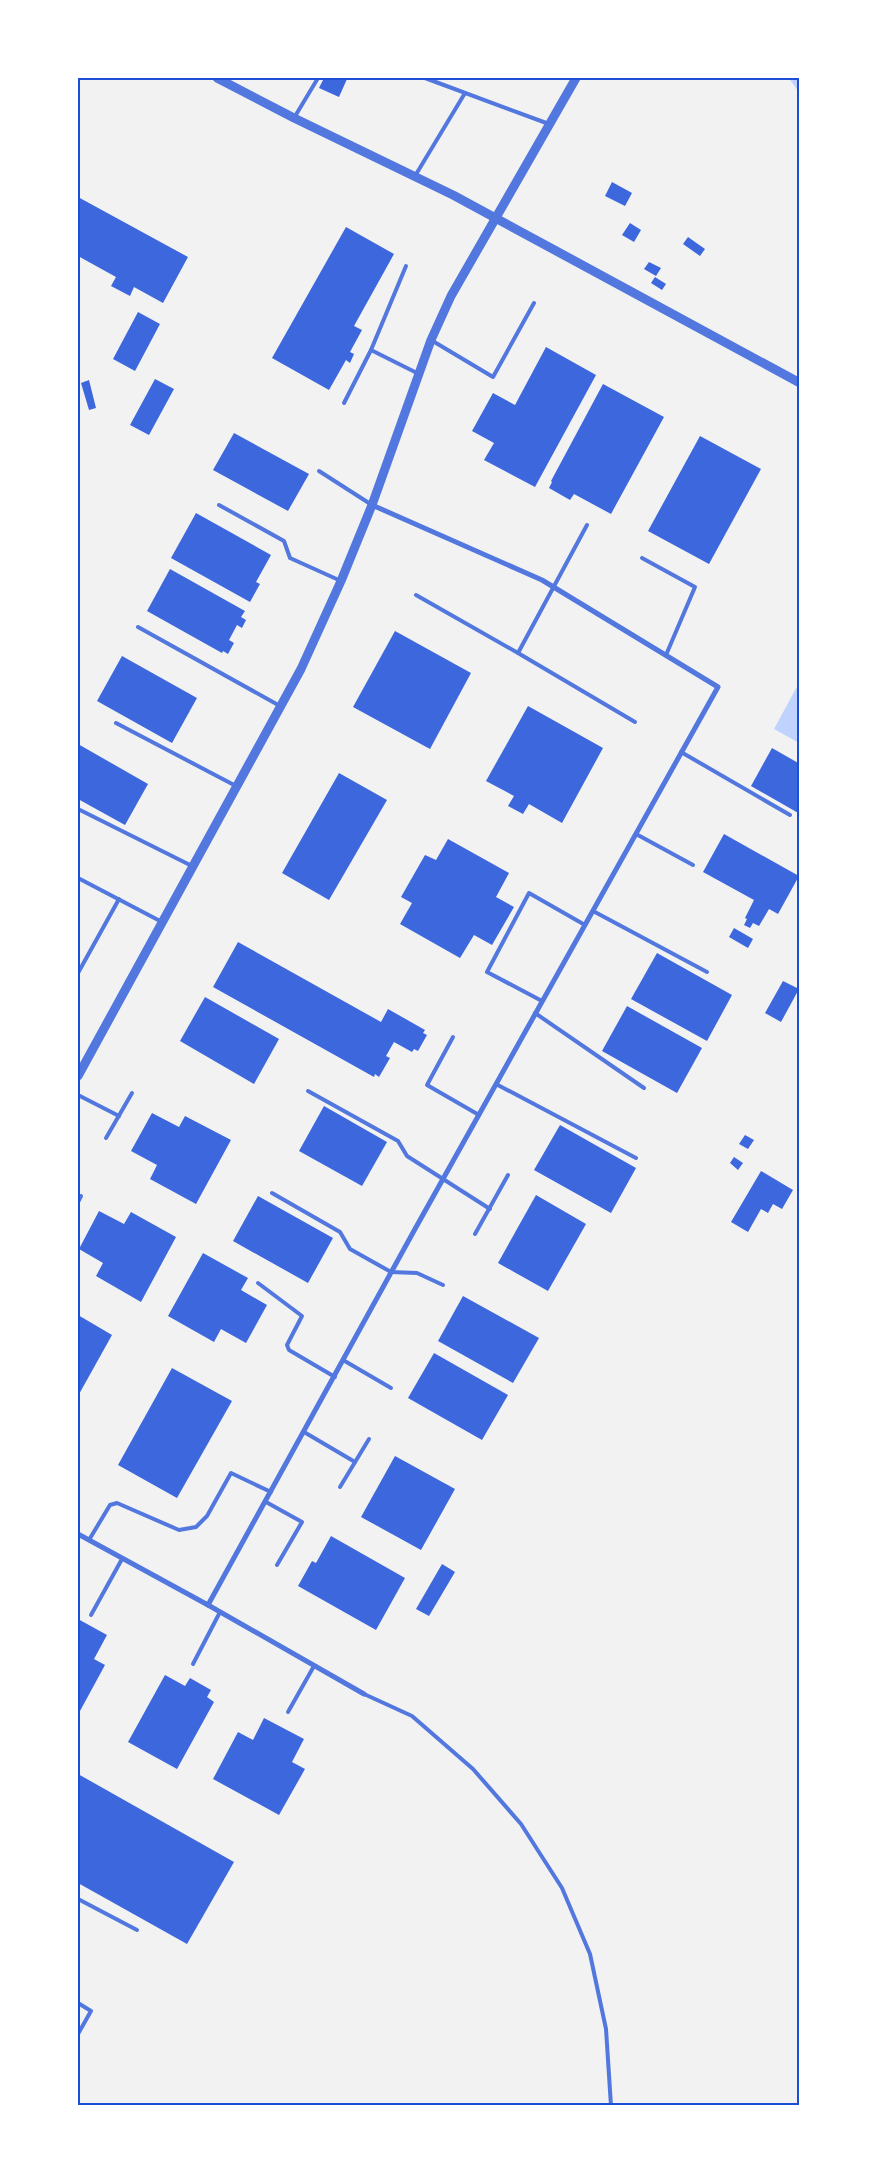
<svg xmlns="http://www.w3.org/2000/svg" width="877" height="2183" font-family="'Fira Sans Condensed',sans-serif">
	<rect width="100%" height="100%" fill="#f2f2f2"/>
	<!-- water -->
	<path fill="#bfd3fe" d="M799,683V743L774,729Z"/>
	<g fill="none" stroke-linecap="round" stroke-linejoin="round">
		<!-- stream -->
		<path stroke="#bfd3fe" stroke-width="5.5" d="M792,78L800,89"/>
	</g>
	<!-- building -->
	<g fill="#3d67dc">
		<path d="M324,78L347,79L339,97L319,88Z"/>
		<path d="M612,182L632,193L625,206L605,196Z"/>
		<path d="M78,197L188,257L163,303L134,287L130,296L111,286L116,277L78,256Z"/>
		<path d="M630,223L641,230L634,242L622,235Z"/>
		<path d="M346,227L394,254L354,326L362,330L350,352L354,354L350,363L346,360L329,390L272,358Z"/>
		<path d="M688,237L705,249L700,256L683,244Z"/>
		<path d="M649,262L661,268L656,276L644,269Z"/>
		<path d="M655,277L666,284L662,290L651,283Z"/>
		<path d="M138,312L160,324L135,371L113,359Z"/>
		<path d="M546,347L596,375L535,487L484,460L494,443L472,431L493,393L515,405Z"/>
		<path d="M155,379L174,389L149,435L130,425Z"/>
		<path d="M89,380L96,408L89,410L81,383Z"/>
		<path d="M603,384L664,417L611,514L574,494L570,500L549,488L552,482L551,481Z"/>
		<path d="M234,433L309,474L288,511L213,470Z"/>
		<path d="M700,436L761,469L709,564L648,531Z"/>
		<path d="M196,513L271,555L256,582L260,584L250,602L171,558Z"/>
		<path d="M170,569L245,611L241,617L246,620L242,628L237,625L229,640L234,643L228,654L223,651L222,653L147,611Z"/>
		<path d="M395,631L471,673L430,749L353,707Z"/>
		<path d="M122,656L197,698L172,743L97,701Z"/>
		<path d="M528,706L603,748L562,823L529,804L523,814L508,806L514,796L486,781Z"/>
		<path d="M78,744L148,784L125,825L78,799Z"/>
		<path d="M772,748L800,764V814L751,786Z"/>
		<path d="M339,773L387,800L329,900L282,873Z"/>
		<path d="M724,834L799,876L778,914L769,909L759,926L753,923L750,928L744,925L747,919L745,918L754,900L703,872Z"/>
		<path d="M448,839L509,873L496,897L514,907L492,945L474,935L460,958L400,924L412,903L401,897L425,855L436,860Z"/>
		<path d="M734,928L753,939L748,948L729,937Z"/>
		<path d="M238,942L381,1022L388,1009L425,1030L423,1033L427,1035L418,1051L414,1049L412,1052L394,1042L386,1056L390,1058L379,1077L375,1074L374,1077L213,987Z"/>
		<path d="M657,953L732,995L707,1041L631,999Z"/>
		<path d="M783,981L799,989L781,1022L765,1013Z"/>
		<path d="M205,997L279,1039L254,1084L180,1041Z"/>
		<path d="M627,1006L702,1048L677,1093L602,1051Z"/>
		<path d="M324,1106L387,1142L362,1186L299,1151Z"/>
		<path d="M152,1113L179,1127L185,1116L231,1140L196,1204L150,1179L157,1165L131,1151Z"/>
		<path d="M560,1125L636,1168L611,1213L534,1170Z"/>
		<path d="M745,1135L754,1140L748,1149L739,1144Z"/>
		<path d="M734,1157L743,1163L738,1170L730,1163Z"/>
		<path d="M761,1171L793,1190L782,1209L773,1204L768,1213L761,1209L748,1232L731,1222Z"/>
		<path d="M536,1195L586,1224L548,1291L498,1263Z"/>
		<path d="M258,1196L333,1238L308,1283L233,1241Z"/>
		<path d="M99,1211L124,1224L131,1212L176,1237L141,1302L96,1276L103,1263L79,1249Z"/>
		<path d="M203,1253L248,1278L241,1290L267,1305L246,1343L221,1329L214,1342L168,1316Z"/>
		<path d="M463,1296L539,1338L513,1383L438,1341Z"/>
		<path d="M78,1315L112,1335L78,1396Z"/>
		<path d="M434,1353L508,1395L482,1440L408,1398Z"/>
		<path d="M172,1368L232,1401L177,1498L118,1465Z"/>
		<path d="M395,1456L455,1489L421,1550L361,1517Z"/>
		<path d="M331,1536L405,1578L376,1630L298,1586L312,1561L316,1563Z"/>
		<path d="M442,1564L455,1572L429,1616L416,1609Z"/>
		<path d="M78,1619L107,1635L94,1659L105,1665L80,1711L78,1710Z"/>
		<path d="M165,1675L185,1686L190,1678L211,1690L207,1697L214,1702L177,1769L128,1742Z"/>
		<path d="M264,1718L304,1739L292,1762L305,1769L279,1815L213,1779L238,1732L253,1740Z"/>
		<path d="M78,1774L234,1862L187,1944L78,1883Z"/>
	</g>
	<g fill="none" stroke-linecap="round" stroke-linejoin="round">
		<!-- service -->
		<g stroke="#5277de" stroke-width="4">
			<path d="M425,78L549,124"/>
			<path d="M294,118L318,78"/>
			<path d="M415,176L465,93"/>
			<path d="M406,266L371,350L419,374"/>
			<path d="M431,340L493,377L534,303"/>
			<path d="M344,403L371,350"/>
			<path d="M319,471L372,505"/>
			<path d="M219,505L284,541L290,558L341,581"/>
			<path d="M642,558L695,587L666,655"/>
			<path d="M416,595L518,653L587,525"/>
			<path d="M138,627L280,706"/>
			<path d="M518,653L635,722"/>
			<path d="M116,723L236,786"/>
			<path d="M681,752L790,815"/>
			<path d="M78,809L192,866"/>
			<path d="M636,834L693,865"/>
			<path d="M78,878L162,922"/>
			<path d="M593,911L707,972"/>
			<path d="M78,973L119,899"/>
			<path d="M542,1001L487,972L529,893L585,925"/>
			<path d="M535,1013L644,1088"/>
			<path d="M453,1037L427,1085L479,1115"/>
			<path d="M496,1084L636,1158"/>
			<path d="M308,1091L398,1141L407,1156L490,1209"/>
			<path d="M78,1095L119,1116"/>
			<path d="M106,1138L132,1093"/>
			<path d="M272,1193L340,1232L350,1249L391,1272L417,1273L443,1285"/>
			<path d="M78,1202L81,1196"/>
			<path d="M475,1234L508,1175"/>
			<path d="M258,1283L302,1316L287,1345L289,1350L335,1377"/>
			<path d="M343,1360L391,1388"/>
			<path d="M304,1432L355,1462"/>
			<path d="M340,1487L369,1439"/>
			<path d="M266,1502L302,1522L277,1565"/>
			<path d="M89,1540L110,1505L117,1503L179,1530L196,1527L207,1516L231,1473L271,1492"/>
			<path d="M91,1615L122,1559"/>
			<path d="M193,1664L220,1612"/>
			<path d="M364,1694L412,1716L473,1769L521,1824L562,1888L590,1954L606,2029L611,2106"/>
			<path d="M288,1712L314,1666"/>
			<path d="M78,1899L137,1930"/>
			<path d="M78,2003L91,2011L78,2034"/>
		</g>
		<!-- minor -->
		<g stroke="#5277de" stroke-width="5">
			<path d="M78,1534L208,1605L364,1694"/>
			<path d="M208,1605L415,1229L718,687L542,580L372,505"/>
		</g>
		<!-- tertiary -->
		<g stroke="#5277de" stroke-width="9">
			<path d="M217,78L294,118L453,195L800,383"/>
			<path d="M78,1076L301,669L341,581L372,505L431,340L451,296L576,78"/>
		</g>
	</g>
	<!-- border -->
	<rect width="877" height="2183" fill="none" stroke="#ffffff" stroke-width="158"/>
	<rect x="79" y="79" width="719" height="2025" fill="none" stroke="#1d4ed8" stroke-width="2"/>
</svg>
